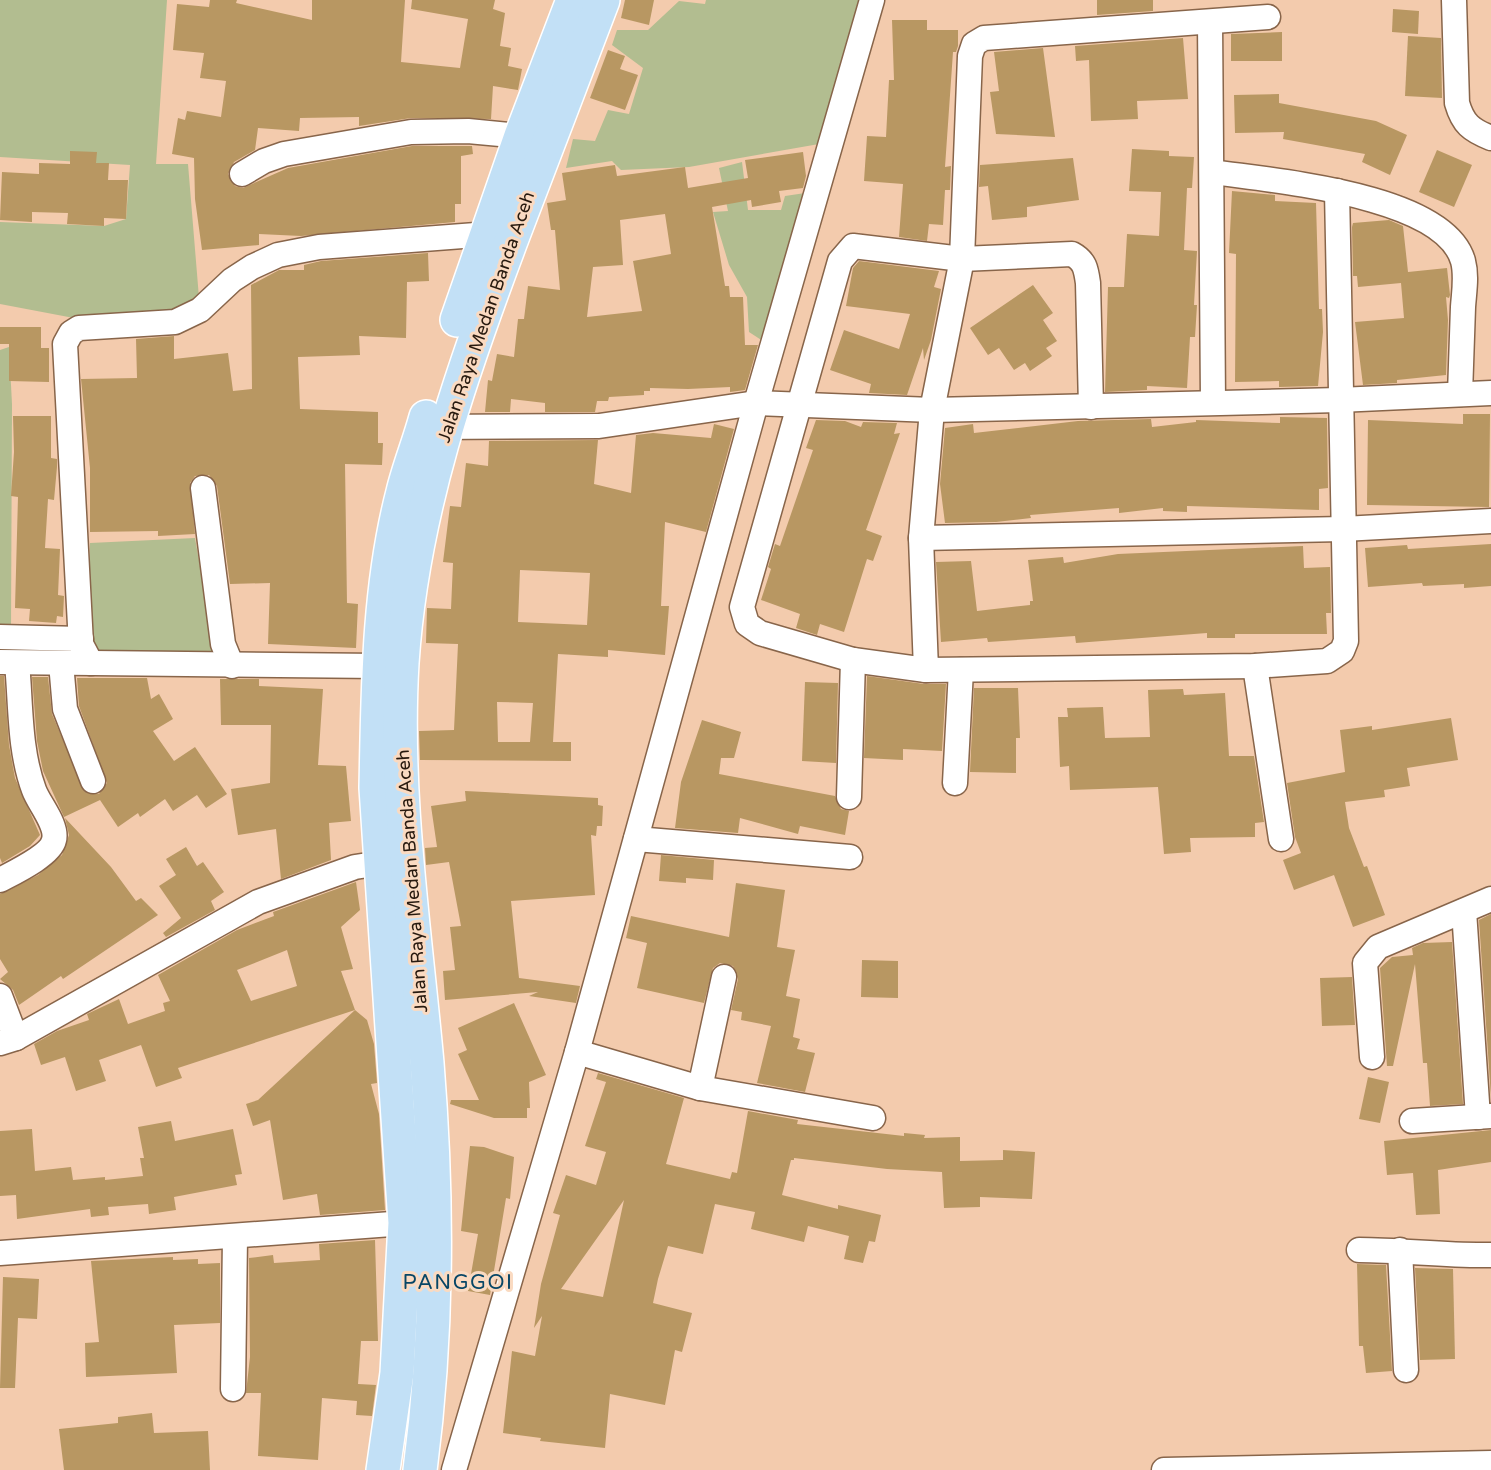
<svg xmlns="http://www.w3.org/2000/svg" width="1491" height="1470" font-family="'Varela Round',sans-serif">
	<rect width="100%" height="100%" fill="#f3cbad"/>
	<!-- green -->
	<g fill="#b2bd90">
		<path d="M0,0H167L156,164H188L200,310L116,326L0,304V222L104,226L126,219L130,165L0,157Z"/>
		<path d="M706,0H865L819,144L689,167L621,170L612,161L566,168L573,139L595,141L608,110L629,114L643,68L612,45L617,30H648L679,1L705,4Z"/>
		<path d="M742,162L748,210H781L785,196L812,192L769,345L749,332L747,297L729,265L713,212L728,211L719,168Z"/>
		<path d="M9,347L12,404L11,631H0V350Z"/>
		<path d="M195,538L216,659L86,654L90,543Z"/>
	</g>
	<!-- building -->
	<g fill="#b89762" fill-rule="evenodd">
		<path d="M210,0H237L236,3L312,20V0H405L401,62L460,68L468,19L411,9L412,0H495L493,9L505,13L500,46L511,48L508,66L522,69L518,90L493,86L491,119L411,118L359,126V117L300,118L299,131L258,128L255,150L234,162L228,174L235,186L243,188L288,168L412,146H472L473,154L461,156V204H455V222L301,236L259,234V245L202,250L195,199L194,158L172,154L178,118L185,120L187,111L221,117L226,81L200,78L204,53L173,50L177,4L209,7Z"/>
		<path d="M625,0H654L649,25L621,18Z"/>
		<path d="M1097,0H1153V11L1097,15Z"/>
		<path d="M1393,9L1419,11L1418,34L1392,32Z"/>
		<path d="M892,20H927V30H958V46L956,52H953L945,167L951,166L950,190H945L943,225L929,224L927,241L899,237L903,184L864,181L867,136L886,137L889,80H894Z"/>
		<path d="M1282,32V61H1231V34Z"/>
		<path d="M1408,36L1441,38L1442,98L1405,96Z"/>
		<path d="M1183,38L1188,99L1137,101L1138,119L1091,121L1089,60L1076,61L1075,46Z"/>
		<path d="M1043,48L1055,137L996,134L990,92L999,91L994,52Z"/>
		<path d="M608,50L625,56L620,69L638,75L625,110L590,98Z"/>
		<path d="M1279,94V103L1376,121L1407,135L1390,175L1362,162L1365,154L1283,139L1284,132L1235,133L1234,95Z"/>
		<path d="M1132,149L1169,151V156L1194,157L1192,188H1187L1184,250L1197,251L1194,305H1197L1195,337H1190L1187,388L1147,386V390L1105,392L1108,287H1124L1127,234L1159,236L1161,192L1129,191Z"/>
		<path d="M1437,150L1472,165L1454,207L1419,192Z"/>
		<path d="M70,151L97,152L96,163H109L108,180H128L126,219L104,218V226L67,224L68,213L32,212V222L0,220L2,172L39,174V163L70,164Z"/>
		<path d="M803,152L806,176L803,188L779,191L781,202L752,207L751,200L712,207L725,286H729L730,297H743L745,345H758L745,390L730,392V387L688,389L650,388V391H644V395L609,397L608,401H597L595,412H545V403L511,399L510,412H485L488,380L492,381L497,354L514,357L518,319H524L528,286L560,290L555,230H551L547,203L566,200L562,173L615,165L617,176L685,167L688,188L748,178L745,160ZM665,214L671,254L633,261L642,311L587,317L593,267L623,265L620,220Z"/>
		<path d="M1073,158L1079,200L1027,207V217L992,220L988,186L979,187L980,165Z"/>
		<path d="M1232,191L1275,195V201L1316,203L1319,309H1322L1323,332L1318,386L1279,387V381L1235,382L1236,254L1229,253Z"/>
		<path d="M1389,220L1403,226L1408,272L1447,268L1450,295L1449,298L1446,297L1448,320L1446,375L1397,380V383L1363,385L1355,322L1404,318L1401,283L1358,287L1357,276H1353L1352,227L1353,223Z"/>
		<path d="M428,253L429,281L407,282L406,338L359,336L360,355L298,357L300,409L378,412V443H383L382,465L345,464L347,603L358,604L356,648L268,644L270,583L230,584L217,486L209,475L195,476L190,483L195,534L158,536V531L90,532V468L81,379L137,378L136,339L174,336V359L228,353L233,391L252,389L251,285L279,270H304V265L321,261Z"/>
		<path d="M859,261L939,271L934,287L941,289L931,340L924,360L923,348L907,395L869,393L871,384L830,370L844,330L899,349L910,314L846,306L853,268Z"/>
		<path d="M1033,285L1053,313L1043,320L1057,341L1046,348L1052,356L1030,371L1025,363L1014,370L999,348L988,355L970,328Z"/>
		<path d="M0,327H41V348H49V382L9,381V344H0Z"/>
		<path d="M1463,414H1490L1489,507L1367,505L1368,420L1463,424Z"/>
		<path d="M13,416H51V458L57,459V467L54,500L48,499L45,548L60,549L58,595L64,596L63,617L57,616L56,623L29,621L30,609L15,608L18,497L11,496L14,452Z"/>
		<path d="M1280,417L1327,418L1328,488L1319,489V510L1187,506V512L1163,511V508L1119,513V508L1030,515L1031,518L996,522L945,523L940,484L945,428L973,424L974,433L1078,421L1151,419L1152,427L1196,422V420L1280,423Z"/>
		<path d="M816,420L845,421L861,427L863,422L897,423L894,434L900,433L866,530L882,536L873,561L867,559L844,632L820,624L817,635L796,628L800,614L761,600L771,569L768,567L775,544L780,546L813,450L806,448Z"/>
		<path d="M714,424L734,429L706,532L665,522L661,606H669L665,655L608,650V657L558,654L553,742H571V761L420,760L419,731L454,730L458,644L426,643L427,608L451,609L453,563L443,562L450,506L461,507L466,463L488,466L489,441L598,440L594,484L631,493L636,435L653,433L711,438ZM520,570L590,573L587,625L518,622ZM497,702L533,703L530,742H498Z"/>
		<path d="M1491,544V586L1464,588V584L1423,586L1422,583L1368,587L1365,548L1407,545L1408,549Z"/>
		<path d="M1303,546L1304,568L1330,567L1331,613H1326L1327,634H1235V638H1207V633L1076,643L1075,636L988,642L987,638L941,642L936,562L971,561L977,611L1030,605V601H1033L1028,560L1063,557L1064,563L1118,554Z"/>
		<path d="M0,676H4L9,745L15,778L40,835L30,846L2,863L0,858Z"/>
		<path d="M867,676L924,684H946L942,751L903,749V760L864,758Z"/>
		<path d="M32,677H48L52,714L85,792L99,794L107,783L79,706L77,678H147L151,699L159,694L173,719L153,731L174,761L195,747L227,794L206,808L197,795L173,811L165,799L140,817L138,813L118,827L100,800L64,817L43,771L37,741Z"/>
		<path d="M220,679H259V686L323,689L318,765L346,766L351,821L329,823L331,860L281,879L276,829L238,835L231,789L270,783L271,725H221Z"/>
		<path d="M805,682L838,683L836,763L802,761Z"/>
		<path d="M974,688H1018L1020,738H1016V773L970,772Z"/>
		<path d="M1183,689L1184,695L1225,693L1229,756H1254L1264,822L1255,823V837L1190,838L1191,852L1164,854L1158,787L1070,790L1069,766L1060,767L1058,717H1068L1067,708L1103,707L1105,738L1150,737L1148,690Z"/>
		<path d="M1451,718L1458,760L1407,768L1410,786L1384,790L1385,797L1345,802L1349,828L1364,867L1367,866L1385,915L1353,927L1334,875L1294,890L1283,860L1301,853L1295,837L1287,783L1345,772L1340,730L1372,726V730Z"/>
		<path d="M702,720L741,732L734,758H721L719,774L835,796L841,809L849,811L845,835L800,826L798,834L740,818L738,833L675,828L681,782Z"/>
		<path d="M465,791L598,798V805L603,806L602,826H597L596,836L591,835L595,895L511,901L519,978L580,986L576,1003L529,996L538,992L445,1000L443,971L455,970L450,927L461,926L449,862L426,865L425,848L437,847L431,806L466,801Z"/>
		<path d="M65,818L111,867L136,901L141,898L158,915L63,979L61,976L19,1005L13,990L0,979L8,972L0,959V894L38,875L62,855L69,835Z"/>
		<path d="M186,847L197,866L203,862L224,892L211,901L215,910L166,937L163,933L181,918L159,886L176,875L166,859Z"/>
		<path d="M661,855L714,860L713,880L686,878V883L659,881Z"/>
		<path d="M356,882L360,910L341,927L353,969L341,971L355,1010L178,1068L182,1078L156,1087L141,1045L99,1060L106,1081L76,1091L65,1057L41,1065L34,1044L57,1031L89,1020L87,1014L119,999L128,1024L165,1011L163,1003L170,1001L158,975L237,930L274,916L273,912ZM287,950L297,986L251,1001L237,970Z"/>
		<path d="M736,883L785,890L777,947L795,950L786,996L800,999L793,1037L800,1039L797,1049L815,1053L805,1092L757,1083L771,1026L741,1020L742,1012L731,1010L738,979L733,966L720,963L713,968L704,1003L637,988L647,943L626,938L631,916L729,937Z"/>
		<path d="M1491,914V1098L1479,920Z"/>
		<path d="M1452,942L1463,1104L1430,1106L1427,1063H1423L1415,964L1393,1066H1387L1380,968L1392,957L1413,955L1412,948L1423,943Z"/>
		<path d="M862,960L898,961V998L861,997Z"/>
		<path d="M1352,977L1355,1025L1322,1026L1320,978Z"/>
		<path d="M514,1003L546,1075L529,1082L530,1108H527V1118H494L450,1104L451,1100H479L458,1054L467,1050L458,1028Z"/>
		<path d="M355,1010L367,1020L374,1044L377,1083L371,1084L379,1114L385,1210L320,1215L317,1194L283,1200L270,1120L253,1126L246,1104L258,1100Z"/>
		<path d="M598,1073L684,1098L666,1164L730,1179L732,1172L737,1173L748,1111L798,1120L797,1124L904,1136V1133L925,1135L924,1138L960,1137V1161L1003,1160V1150L1035,1152L1032,1199L980,1197V1207L944,1208L942,1172L887,1169L794,1158V1160H791L782,1195L838,1209V1205L881,1215L875,1242L869,1241L863,1263L844,1259L849,1236L808,1226L804,1242L751,1229L755,1212L715,1204L703,1254L668,1246L658,1279L653,1303L692,1313L682,1352L675,1350L665,1405L610,1394L605,1448L540,1441L541,1438L503,1433L512,1351L535,1356L542,1316L534,1328L541,1284L560,1215L553,1213L566,1175L596,1185L606,1152L585,1146L606,1082L596,1079ZM624,1200L603,1297L561,1289Z"/>
		<path d="M1368,1077L1389,1082L1380,1123L1359,1119Z"/>
		<path d="M171,1121L175,1141L233,1129L242,1174L235,1175L237,1185L174,1197L176,1210L149,1214L148,1204L108,1207L109,1215L91,1217L90,1209L17,1219L16,1195L0,1196V1131L32,1129L35,1171L71,1167L73,1180L105,1177V1180L143,1176L140,1158H144L138,1127Z"/>
		<path d="M1491,1130V1162L1438,1170L1440,1214L1416,1215L1413,1173L1387,1175L1384,1141Z"/>
		<path d="M470,1146L484,1147L514,1157L510,1199L506,1198L490,1295L468,1291L478,1234L461,1231Z"/>
		<path d="M375,1240L378,1341H361L358,1384L376,1385L372,1416L356,1415L357,1401L322,1398L318,1460L258,1456L261,1393H246L250,1357L249,1258L273,1255L274,1263L320,1260L319,1244Z"/>
		<path d="M173,1257V1260L198,1259V1264L220,1263V1323L174,1325L177,1373L86,1377L85,1343L99,1342L91,1261Z"/>
		<path d="M1357,1264L1386,1265L1392,1371L1366,1373L1363,1346H1359Z"/>
		<path d="M1415,1268L1453,1269L1455,1359L1420,1360Z"/>
		<path d="M3,1277L39,1279L37,1319L18,1318L15,1388H0Z"/>
		<path d="M152,1413L154,1433L208,1431L210,1470H64L59,1429L118,1423V1417Z"/>
	</g>
	<g fill="none" stroke-linecap="round" stroke-linejoin="round">
		<defs>
			<g id="minor">
				<path d="M1454,0L1457,103C1463,124 1471,130 1491,138"/>
				<path d="M1268,17L984,38L974,44L970,56L962,259L932,410L921,538L926,670L1255,666L1327,661L1342,651L1346,641L1337,191"/>
				<path d="M1210,22L1213,402"/>
				<path d="M1213,172C1272,181 1444,194 1463,261C1467,276 1464,292 1463,307C1462,336 1461,365 1460,394"/>
				<path d="M242,174L264,161L284,154L411,132L468,131L521,136"/>
				<path d="M432,427L599,426L756,403L932,410L1339,400L1491,393"/>
				<path d="M203,488L223,644L232,666"/>
				<path d="M921,538L1343,529L1491,521"/>
				<path d="M0,637L81,639"/>
				<path d="M0,662L380,666"/>
				<path d="M61,663L65,709L93,781"/>
				<path d="M91,663L81,644L65,344L71,333L79,328L175,322L200,310L232,280L252,267L278,255L319,247L489,234"/>
				<path d="M1255,666L1281,839"/>
				<path d="M926,670L853,660L760,633L747,624L742,607L840,261L853,246L962,259L1072,254C1085,261 1086,269 1088,283L1091,407"/>
				<path d="M955,783L961,670"/>
				<path d="M849,797L853,660"/>
				<path d="M636,839L850,857"/>
				<path d="M0,880C13,873 51,855 54,840C58,825 39,804 34,790C19,750 21,705 17,663"/>
				<path d="M1464,911L1478,1117"/>
				<path d="M0,996L16,1038"/>
				<path d="M0,1043L16,1038L258,902L355,867L381,863"/>
				<path d="M577,1052L700,1088L873,1118"/>
				<path d="M1372,1057L1365,963L1378,947L1491,899"/>
				<path d="M700,1088L724,977"/>
				<path d="M1412,1121L1491,1116"/>
				<path d="M1359,1250C1403,1250 1446,1256 1491,1255"/>
				<path d="M1400,1250L1406,1370"/>
				<path d="M0,1253L405,1223L419,1225"/>
				<path d="M233,1389L235,1237"/>
				<path d="M454,1470L577,1052L756,403L872,0"/>
				<path d="M1164,1470L1491,1463"/>
			</g>
			<g id="trunk">
				<path d="M457,320L521,136L573,0"/>
				<path d="M383,1470L397,1373L405,1223L376,788C378,690 378,588 403,492C409,467 419,443 426,417"/>
				<path d="M420,1470C438,1334 438,1199 427,1063C415,930 394,796 402,663C412,512 461,373 514,233C544,155 573,78 603,0"/>
			</g>
		</defs>
		<!-- minor casing -->
		<use href="#minor" stroke="#88654a" stroke-width="27"/>
		<!-- trunk casing -->
		<use href="#trunk" stroke="#fff" stroke-width="36"/>
		<!-- minor -->
		<use href="#minor" stroke="#fff" stroke-width="24"/>
		<!-- trunk -->
		<use href="#trunk" stroke="#c2e0f6" stroke-width="33"/>
	</g>
	<g text-anchor="middle" stroke-width="6" stroke-linejoin="round" paint-order="stroke">
		<!-- street labels -->
		<g font-size="18" fill="#281a0f" stroke="#fadac1">
			<text transform="translate(486 317) rotate(-71)" y="6">Jalan Raya Medan Banda Aceh</text>
			<text transform="translate(412 881) rotate(-94)" y="6">Jalan Raya Medan Banda Aceh</text>
		</g>
		<!-- quarter labels -->
		<g font-size="21" letter-spacing="1.5" fill="#074666" stroke="#fadac1">
			<text x="458" y="1289">PANGGOI</text>
		</g>
	</g>
</svg>
